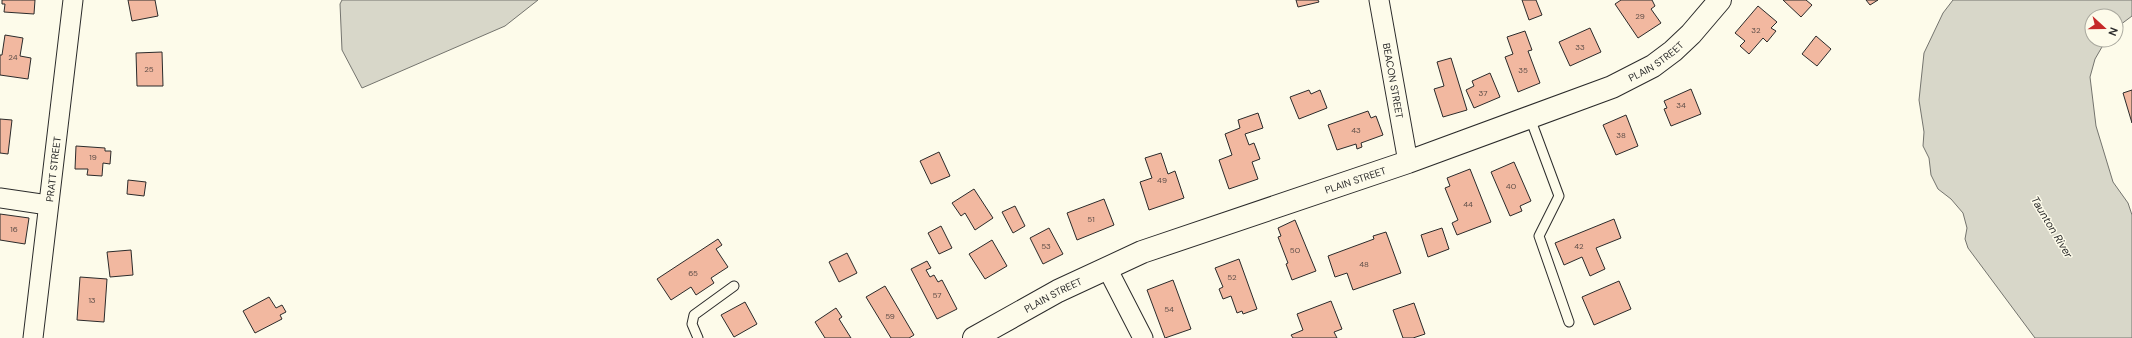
<svg xmlns="http://www.w3.org/2000/svg" width="2132" height="338" font-family="'DM Sans',sans-serif">
	<rect width="100%" height="100%" fill="#fdfbea"/>
	<!-- water -->
	<g fill="#d8d7c9" stroke="#74746e">
		<path d="M342,0H538L505,26L362,88L342,50L340,4Z"/>
		<path d="M1953,0H2132V16L2116,28V16H2092V40H2106L2095,59L2090,77L2096,126L2113,182L2128,203L2132,215V338H2035L1968,248L1965,239L1967,228L1963,213L1951,199L1938,189L1931,175L1929,158L1923,146L1924,132L1919,100L1924,53L1943,13Z"/>
	</g>
	<!-- building -->
	<g fill="#f2b8a0" stroke="#2b2b2b">
		<path d="M2,0H35L34,14L4,12L5,4H2Z"/>
		<path d="M128,0H155L158,16L132,21Z"/>
		<path d="M1296,0H1318L1319,2L1298,7Z"/>
		<path d="M1522,0H1536L1542,15L1529,20Z"/>
		<path d="M1621,0H1652L1655,6L1651,9L1661,23L1638,38L1615,4Z"/>
		<path d="M1783,0H1806L1812,5L1801,17Z"/>
		<path d="M1866,0H1878L1870,5Z"/>
		<path d="M1758,6L1777,22L1771,28L1776,31L1767,42L1763,38L1749,54L1740,46L1745,41L1735,33Z"/>
		<path d="M1590,28L1601,52L1570,66L1559,42Z"/>
		<path d="M1525,31L1532,50L1528,51L1540,83L1518,92L1505,57L1513,54L1507,37Z"/>
		<path d="M5,35L23,38L20,56L31,58L28,79L0,75V55H2Z"/>
		<path d="M1816,36L1831,49L1817,66L1802,54Z"/>
		<path d="M162,52L163,86H137L136,53Z"/>
		<path d="M1451,58L1467,110L1443,117L1434,89L1444,86L1437,62Z"/>
		<path d="M1490,73L1500,97L1474,108L1466,90L1474,86L1472,81Z"/>
		<path d="M1691,89L1701,114L1671,126L1664,109L1667,108L1664,101Z"/>
		<path d="M1309,90L1311,94L1320,90L1327,108L1299,119L1290,97Z"/>
		<path d="M2132,90V123L2123,93Z"/>
		<path d="M1368,111L1371,118L1376,116L1383,135L1361,143L1362,147L1357,149L1356,144L1337,150L1328,125Z"/>
		<path d="M1258,113L1263,128L1245,134L1249,145L1254,143L1260,159L1252,162L1258,179L1229,189L1219,160L1232,155L1225,134L1240,128L1238,120Z"/>
		<path d="M1626,115L1638,146L1616,155L1603,125Z"/>
		<path d="M0,119L12,120L8,154L0,153Z"/>
		<path d="M76,146L105,148V151H111L110,164L103,163L102,176L87,175L88,169H75Z"/>
		<path d="M939,152L950,176L931,184L920,161Z"/>
		<path d="M1161,153L1168,174L1175,171L1184,198L1149,210L1140,182L1152,178L1145,158Z"/>
		<path d="M1514,162L1531,201L1520,206L1522,211L1510,216L1491,172Z"/>
		<path d="M1470,169L1491,222L1457,235L1452,223L1458,220L1445,188L1450,186L1447,178Z"/>
		<path d="M128,180L146,182L144,196L127,194Z"/>
		<path d="M974,189L993,218L975,230L965,213L961,216L952,203Z"/>
		<path d="M1104,199L1114,225L1077,240L1067,213Z"/>
		<path d="M1015,206L1025,226L1013,233L1002,212Z"/>
		<path d="M0,214L29,218L25,244L0,240Z"/>
		<path d="M1614,219L1621,238L1596,248L1605,269L1590,276L1582,257L1564,265L1555,243Z"/>
		<path d="M1295,220L1316,271L1292,280L1286,264L1288,263L1278,237L1281,236L1278,228Z"/>
		<path d="M941,226L952,248L939,254L928,233Z"/>
		<path d="M1049,228L1063,254L1043,264L1030,238Z"/>
		<path d="M1442,228L1449,249L1428,257L1421,235Z"/>
		<path d="M1386,232L1401,273L1353,290L1347,273L1335,277L1328,256L1374,239L1373,236Z"/>
		<path d="M718,239L722,245L716,249L728,267L711,278L714,283L696,295L691,287L671,300L657,279Z"/>
		<path d="M992,240L1007,266L985,279L969,254Z"/>
		<path d="M131,250L133,275L110,277L107,252Z"/>
		<path d="M847,253L857,273L839,282L829,262Z"/>
		<path d="M1239,259L1257,309L1243,314L1242,311L1237,313L1231,296L1223,299L1219,289L1223,287L1215,268Z"/>
		<path d="M927,261L931,268L926,270L930,277L934,275L938,282L942,280L957,309L937,319L911,269Z"/>
		<path d="M80,277L107,279L104,322L77,320Z"/>
		<path d="M1173,280L1191,329L1165,338L1147,290Z"/>
		<path d="M1619,281L1631,309L1594,325L1582,297Z"/>
		<path d="M885,286L914,335L909,338H891L866,297Z"/>
		<path d="M269,297L276,308L282,305L286,312L280,315L282,319L255,333L243,311Z"/>
		<path d="M1331,301L1342,329L1334,332L1337,338H1293L1291,335L1303,330L1297,314Z"/>
		<path d="M745,302L757,324L734,337L721,315Z"/>
		<path d="M1414,303L1425,334L1413,338H1403L1393,310Z"/>
		<path d="M836,308L842,317L839,319L851,338H825L815,322Z"/>
	</g>
	<g fill="none" stroke-linecap="round" stroke-linejoin="round">
		<defs>
			<g id="lane">
				<path d="M1530,118L1559,196L1539,236L1569,322"/>
				<path d="M698,338L692,324L694,315L734,286"/>
			</g>
			<g id="street">
				<path id="s1" d="M1379,0L1408,162"/>
				<path d="M0,198L48,205"/>
				<path d="M1107,268L1143,338"/>
				<path id="s2" d="M33,338L73,0"/>
			</g>
			<g id="secondary">
				<path id="s3" d="M974,338L1058,291L1142,252L1408,162L1612,87L1653,66L1673,51L1691,34L1720,0"/>
			</g>
		</defs>
		<!-- lane casing -->
		<use href="#lane" stroke="#2b2b2b" stroke-width="11"/>
		<!-- street casing -->
		<use href="#street" stroke="#2b2b2b" stroke-width="21"/>
		<!-- secondary casing -->
		<use href="#secondary" stroke="#2b2b2b" stroke-width="24"/>
		<!-- lane -->
		<use href="#lane" stroke="#fdfbea" stroke-width="9"/>
		<!-- street -->
		<use href="#street" stroke="#fdfbea" stroke-width="19"/>
		<!-- secondary -->
		<use href="#secondary" stroke="#fdfbea" stroke-width="22"/>
	</g>
	<g text-anchor="middle" stroke-width="3" stroke-linejoin="round" paint-order="stroke">
		<!-- number labels -->
		<g font-size="8" fill="#5d4e48">
			<text x="1640" y="19">29</text>
			<text x="1756" y="33">32</text>
			<text x="1580" y="50">33</text>
			<text x="13" y="60">24</text>
			<text x="149" y="72">25</text>
			<text x="1523" y="73">35</text>
			<text x="1483" y="96">37</text>
			<text x="1681" y="108">34</text>
			<text x="1356" y="133">43</text>
			<text x="1621" y="138">38</text>
			<text x="93" y="160">19</text>
			<text x="1162" y="183">49</text>
			<text x="1511" y="189">40</text>
			<text x="1468" y="207">44</text>
			<text x="1091" y="222">51</text>
			<text x="14" y="232">16</text>
			<text x="1046" y="249">53</text>
			<text x="1579" y="249">42</text>
			<text x="1295" y="253">50</text>
			<text x="1364" y="267">48</text>
			<text x="693" y="276">65</text>
			<text x="1232" y="280">52</text>
			<text x="937" y="298">57</text>
			<text x="92" y="303">13</text>
			<text x="1169" y="312">54</text>
			<text x="890" y="319">59</text>
		</g>
		<!-- street labels -->
		<g font-size="10" fill="#2b2b2b" stroke="#fdfbea">
			<text dy="4" stroke="none"><textPath href="#s3" startOffset="738">PLAIN STREET</textPath></text>
			<text dy="4" stroke="none"><textPath href="#s1" startOffset="82">BEACON STREET</textPath></text>
			<text dy="4" stroke="none"><textPath href="#s2" startOffset="170">PRATT STREET</textPath></text>
			<text dy="4" stroke="none"><textPath href="#s3" startOffset="414">PLAIN STREET</textPath></text>
			<text dy="4" stroke="none"><textPath href="#s3" startOffset="90">PLAIN STREET</textPath></text>
		</g>
		<!-- water labels -->
		<g font-size="11" font-style="italic" fill="#2b2b2b" stroke="#fdfbea">
			<text transform="translate(2052 227) rotate(59)" y="4">Taunton River</text>
		</g>
	</g>
	<!-- north arrow -->
	<g transform="translate(2104 28) rotate(111)"><circle r="19" fill="#fdfbea" stroke="#a9a89e"/>
	<path d="M0-3L7 15L0 10L-7 15Z" fill="#c62828"/>
	<text y="-6" font-size="11" font-weight="bold" text-anchor="middle" fill="#2b2b2b">N</text>
	</g>
</svg>
